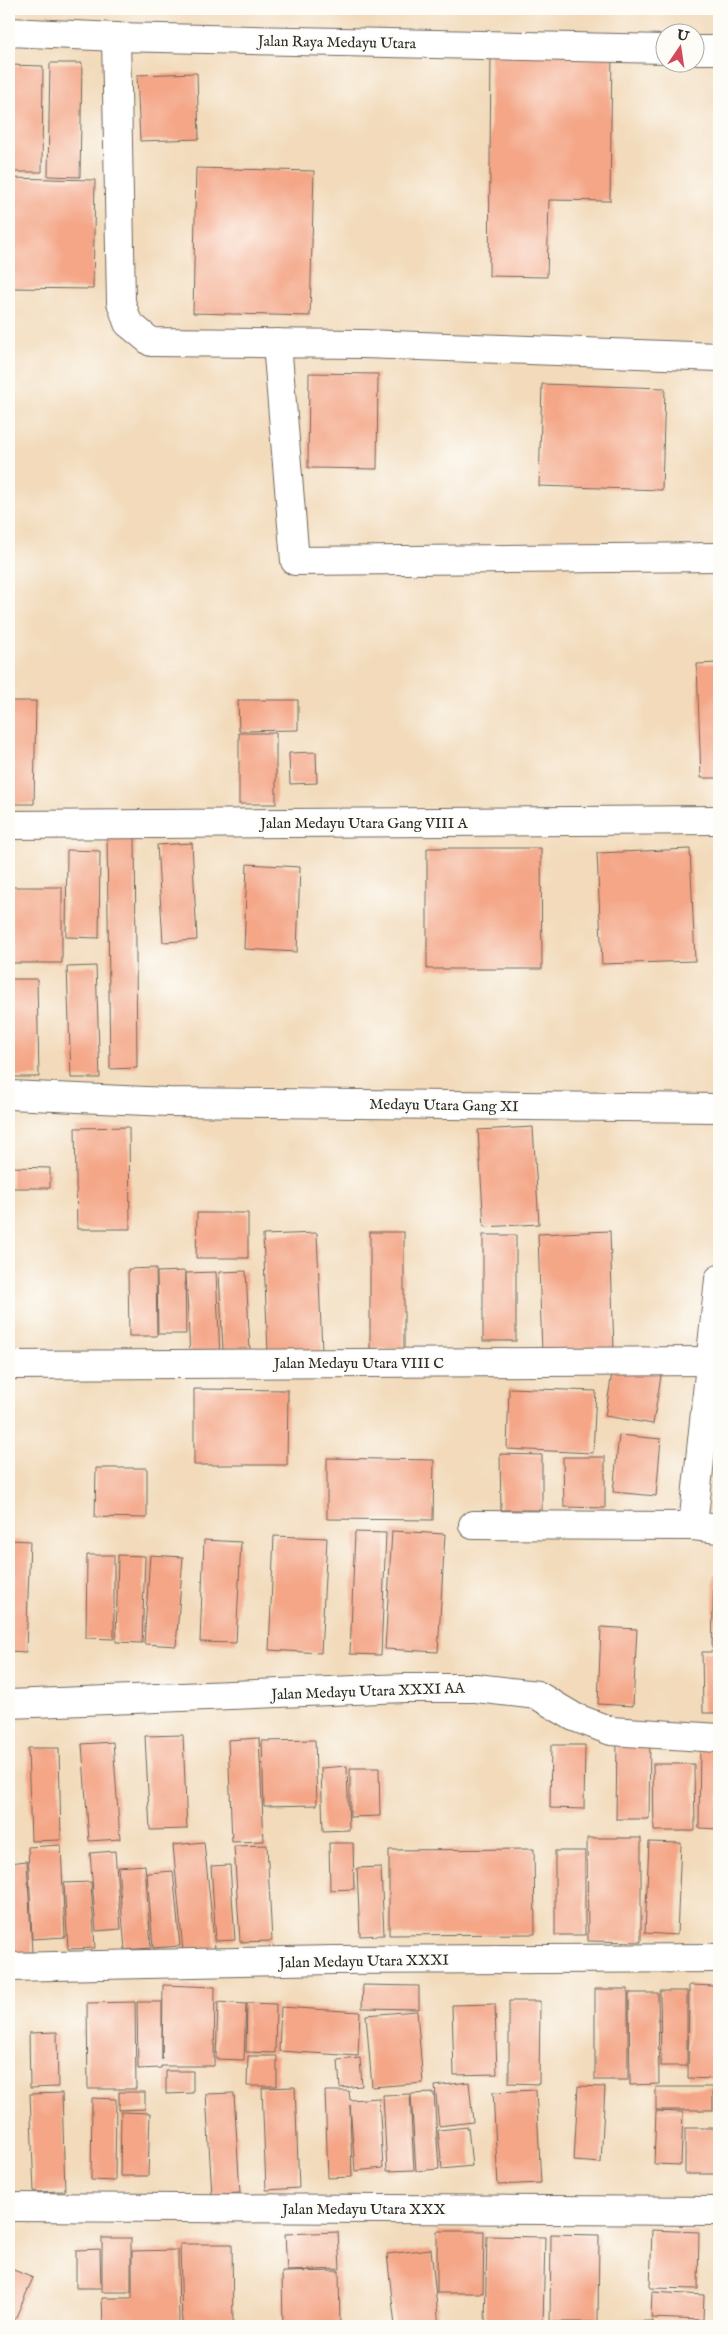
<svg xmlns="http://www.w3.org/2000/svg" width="728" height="2335" font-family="'IM FELL English',serif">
	<rect width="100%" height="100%" fill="#fdfcf7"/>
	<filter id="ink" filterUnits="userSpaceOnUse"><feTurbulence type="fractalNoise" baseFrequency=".02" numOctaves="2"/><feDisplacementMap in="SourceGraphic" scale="10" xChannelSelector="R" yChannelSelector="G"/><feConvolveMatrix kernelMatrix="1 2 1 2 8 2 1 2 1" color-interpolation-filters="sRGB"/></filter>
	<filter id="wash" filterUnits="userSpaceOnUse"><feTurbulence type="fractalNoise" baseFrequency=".0096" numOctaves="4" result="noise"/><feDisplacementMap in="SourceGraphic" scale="20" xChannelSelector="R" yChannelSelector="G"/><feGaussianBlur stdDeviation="1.12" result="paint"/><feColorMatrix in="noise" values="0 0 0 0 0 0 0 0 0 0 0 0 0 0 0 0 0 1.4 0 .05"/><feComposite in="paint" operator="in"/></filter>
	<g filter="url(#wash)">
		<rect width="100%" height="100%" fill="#f2daba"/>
		<g id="blocks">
			<!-- building -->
			<g fill="#f4a687">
				<path d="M491,51L612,53L610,201L549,200L547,277L489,276Z"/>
				<path d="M50,63H82L80,177L48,176Z"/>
				<path d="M9,65L43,66L42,172H9Z"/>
				<path d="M197,73L199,139L140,141L137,75Z"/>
				<path d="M196,168L314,171L310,316L193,313Z"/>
				<path d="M9,178L95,180L93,289L9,288Z"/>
				<path d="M309,373L378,374L377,469L308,468Z"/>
				<path d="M542,384L665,388L662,490L539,486Z"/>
				<path d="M719,663V778H701L697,664Z"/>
				<path d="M238,700H298V730L239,731Z"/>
				<path d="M9,701H36L34,804H9Z"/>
				<rect x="239" y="733" width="37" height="71"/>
				<path d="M316,752L317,783L290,784L289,753Z"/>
				<path d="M107,835H135L137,1068L110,1069Z"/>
				<path d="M192,843L197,940L163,942L157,845Z"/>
				<path d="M427,848H541L542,969H427Z"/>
				<path d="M690,849L695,961L602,964L597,853Z"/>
				<path d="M67,850L100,851L99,938L66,937Z"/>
				<path d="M247,864L300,867L297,952L244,949Z"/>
				<path d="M11,887H62V963H12Z"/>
				<path d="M96,966L100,1078H71L67,967Z"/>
				<path d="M9,979H37L39,1077H9Z"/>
				<path d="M129,1127L130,1229H77L75,1128Z"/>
				<path d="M533,1127L539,1224L484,1227L478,1130Z"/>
				<path d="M12,1167L50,1168V1188H12Z"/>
				<path d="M197,1213H248V1258H196Z"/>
				<path d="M610,1231L614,1350L542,1353L538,1234Z"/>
				<rect x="370" y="1232" width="34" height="117"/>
				<path d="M317,1233L322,1351L268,1353L263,1235Z"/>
				<rect x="483" y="1235" width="33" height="106"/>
				<path d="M156,1268L157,1336H129L128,1269Z"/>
				<path d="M185,1271L186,1334H158L157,1272Z"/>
				<path d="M246,1271L250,1350L223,1351L219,1272Z"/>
				<path d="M216,1272L220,1356L190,1357L186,1273Z"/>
				<path d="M614,1361L662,1370L653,1424L605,1416Z"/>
				<path d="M509,1388L596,1391L593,1453L507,1449Z"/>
				<path d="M194,1389L288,1390L287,1465H194Z"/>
				<path d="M619,1435L661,1439L656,1496L613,1492Z"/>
				<path d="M500,1454L542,1455V1510H501Z"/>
				<path d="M563,1457H605V1508L564,1507Z"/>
				<path d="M327,1458L434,1460L433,1520L327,1519Z"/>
				<path d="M96,1468H147V1518L95,1517Z"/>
				<path d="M392,1531L445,1534L438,1652L385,1649Z"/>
				<path d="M355,1532L386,1533L381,1655L350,1654Z"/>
				<path d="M274,1536L327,1538L321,1653L269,1650Z"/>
				<path d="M9,1540L30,1541L26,1652L9,1651Z"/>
				<path d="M204,1540L241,1542L236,1643L200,1642Z"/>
				<path d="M87,1555H114V1639L86,1638Z"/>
				<path d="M118,1555L145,1556L142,1643L116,1642Z"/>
				<path d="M150,1555L183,1557L176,1646L144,1644Z"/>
				<path d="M714,1574H719V1649L712,1648Z"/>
				<path d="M601,1627L637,1629L633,1706L598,1704Z"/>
				<path d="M702,1652H719V1713H703Z"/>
				<path d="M183,1735L187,1829L150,1830L145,1736Z"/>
				<path d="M259,1738L264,1841L232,1842L228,1740Z"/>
				<path d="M617,1739L650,1740L649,1819H616Z"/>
				<path d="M315,1740L317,1805L264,1806L262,1741Z"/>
				<path d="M700,1740L719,1741V1829L699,1828Z"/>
				<path d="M113,1742L120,1839L89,1841L82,1744Z"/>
				<path d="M551,1745H585L584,1809L550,1808Z"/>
				<path d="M28,1748H59L61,1840L31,1841Z"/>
				<path d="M653,1764H694L695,1831H654Z"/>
				<path d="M347,1766L349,1830L323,1831L321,1768Z"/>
				<path d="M350,1768H379L380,1816L350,1817Z"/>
				<path d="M587,1838H641V1942L588,1941Z"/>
				<path d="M204,1842L215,1948L183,1951L173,1845Z"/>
				<path d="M649,1842L681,1843L677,1935L645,1933Z"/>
				<path d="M329,1843H353L354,1889L330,1890Z"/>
				<path d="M61,1845L65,1937L32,1939L28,1847Z"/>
				<path d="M267,1845L272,1941L240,1942L234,1846Z"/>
				<path d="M534,1849L535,1934L389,1935V1850Z"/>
				<path d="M115,1851L121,1929L96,1931L90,1853Z"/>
				<rect x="555" y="1851" width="30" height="84"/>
				<path d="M27,1861L32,1952L9,1953V1863Z"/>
				<path d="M145,1865L151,1948L125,1950L118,1867Z"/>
				<path d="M230,1865L235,1940L216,1941L211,1866Z"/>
				<path d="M381,1867L384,1935L360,1936L357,1868Z"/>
				<path d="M173,1871L180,1946L153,1948L147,1873Z"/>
				<path d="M91,1882L95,1948L68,1949L64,1883Z"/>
				<path d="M163,1985L215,1987L214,2066H161V2068L138,2069L137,2002H162V2060Z"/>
				<path d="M363,1985L419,1986V2009L362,2008Z"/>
				<path d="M689,1985L717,1986L715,2079L688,2078Z"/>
				<rect x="595" y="1989" width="33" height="91"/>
				<path d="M660,1991H687V2066H661Z"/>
				<path d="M629,1993H658L659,2084L630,2085Z"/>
				<path d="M509,2001H540L539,2084L509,2083Z"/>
				<path d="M135,2002L136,2089H88L87,2003Z"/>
				<path d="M218,2002L246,2004L244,2060L216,2059Z"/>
				<path d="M247,2003L276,2004L275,2053L246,2052Z"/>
				<path d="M495,2004L497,2074L454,2075L452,2005Z"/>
				<path d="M281,2007L360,2012L358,2056L279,2051Z"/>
				<path d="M417,2011L423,2083L372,2087L366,2015Z"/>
				<path d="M57,2032L58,2087L30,2088L29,2033Z"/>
				<path d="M248,2056H277V2086H247Z"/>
				<path d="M360,2058L362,2086L340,2088L338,2060Z"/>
				<path d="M166,2071H193V2093L166,2094Z"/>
				<path d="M469,2082L473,2122L439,2126L435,2086Z"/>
				<path d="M578,2086L605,2087L601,2163L574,2161Z"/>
				<path d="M295,2087L299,2188L266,2190L262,2088Z"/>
				<rect x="656" y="2087" width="57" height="23"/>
				<path d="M536,2090L541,2183L498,2185L493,2092Z"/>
				<path d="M325,2091H349L350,2100L379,2098L383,2168L355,2171L350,2105L352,2177L328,2178Z"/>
				<path d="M119,2092H145V2109L119,2110Z"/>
				<path d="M62,2093L65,2191L34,2192L30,2094Z"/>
				<path d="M234,2093L240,2193L212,2195L206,2094Z"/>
				<path d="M434,2093L439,2169L416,2171L411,2094Z"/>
				<path d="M410,2094L414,2170L387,2171L383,2095Z"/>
				<path d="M92,2098L116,2099L115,2181L91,2180Z"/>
				<path d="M656,2111L683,2112L681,2165L654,2164Z"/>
				<path d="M121,2112L150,2113L148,2176H120Z"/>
				<path d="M468,2127L472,2166L442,2169L438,2130Z"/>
				<rect x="685" y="2128" width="32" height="46"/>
				<path d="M652,2230L699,2232L698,2289L650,2288Z"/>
				<path d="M437,2231H484L483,2293H437Z"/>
				<path d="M338,2232L340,2269L287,2271L285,2234Z"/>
				<path d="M551,2234L599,2235L598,2322H550Z"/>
				<path d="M487,2236L545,2237L543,2326L485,2325Z"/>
				<rect x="102" y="2238" width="29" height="54"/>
				<path d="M180,2244H232L233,2326H182Z"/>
				<path d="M100,2249L101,2288H76V2250Z"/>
				<path d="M431,2249L439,2326H395L387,2254Z"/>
				<path d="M178,2250L179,2326H103L102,2298H132V2251Z"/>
				<path d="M9,2268L33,2278L12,2326H9Z"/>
				<path d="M339,2271L340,2326H283L282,2272Z"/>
				<path d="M652,2292L704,2295L703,2320L651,2318Z"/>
				<path d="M652,2321L653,2326H602V2322Z"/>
			</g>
		</g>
	</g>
	<g filter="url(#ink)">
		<use href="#blocks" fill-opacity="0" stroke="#71685d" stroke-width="1"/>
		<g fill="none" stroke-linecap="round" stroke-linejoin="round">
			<defs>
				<g id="minor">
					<path d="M9,32L116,37L666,49"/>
					<path d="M116,37L121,302L128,323L151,342L364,344L719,357"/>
					<path d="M696,50H719"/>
					<path d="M277,343L295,561L719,557"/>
					<path d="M9,825L719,820"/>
					<path d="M9,1095L169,1102L719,1108"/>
					<path d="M719,1279L693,1526L719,1529"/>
					<path d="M9,1365L709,1361"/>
					<path d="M473,1525L693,1526"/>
					<path d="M9,1704L405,1688H476L537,1695L574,1717L611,1731L719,1738"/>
					<path d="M9,1967L334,1960L719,1958"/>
					<path d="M9,2207L719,2211"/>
				</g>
			</defs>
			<!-- minor casing -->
			<use href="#minor" stroke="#71685d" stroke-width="30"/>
			<!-- minor -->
			<use href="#minor" stroke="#fff" stroke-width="28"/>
		</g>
	</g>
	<g text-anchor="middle" stroke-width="4.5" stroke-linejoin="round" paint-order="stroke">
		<!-- street labels -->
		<g font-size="15" fill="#2b2b2b" stroke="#fdfcf7">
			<text transform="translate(337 42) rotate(1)" y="5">Jalan Raya Medayu Utara</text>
			<text x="364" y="828">Jalan Medayu Utara Gang VIII A</text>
			<text transform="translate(444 1105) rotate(1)" y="5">Medayu Utara Gang XI</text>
			<text x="359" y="1368">Jalan Medayu Utara VIII C</text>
			<text transform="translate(368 1691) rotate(-2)" y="5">Jalan Medayu Utara XXXI AA</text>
			<text transform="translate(364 1961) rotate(-1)" y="5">Jalan Medayu Utara XXXI</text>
			<text x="364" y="2214">Jalan Medayu Utara XXX</text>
		</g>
	</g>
	<!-- margin -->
	<rect width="728" height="2335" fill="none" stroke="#fdfcf7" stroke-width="30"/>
	<!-- north arrow -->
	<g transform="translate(680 48) rotate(13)"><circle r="24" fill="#fdfcf7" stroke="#a9a8a5"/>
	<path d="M0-4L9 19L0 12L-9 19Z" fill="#d1495b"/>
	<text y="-8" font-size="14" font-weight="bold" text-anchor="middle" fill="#2b2b2b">U</text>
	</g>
</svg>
